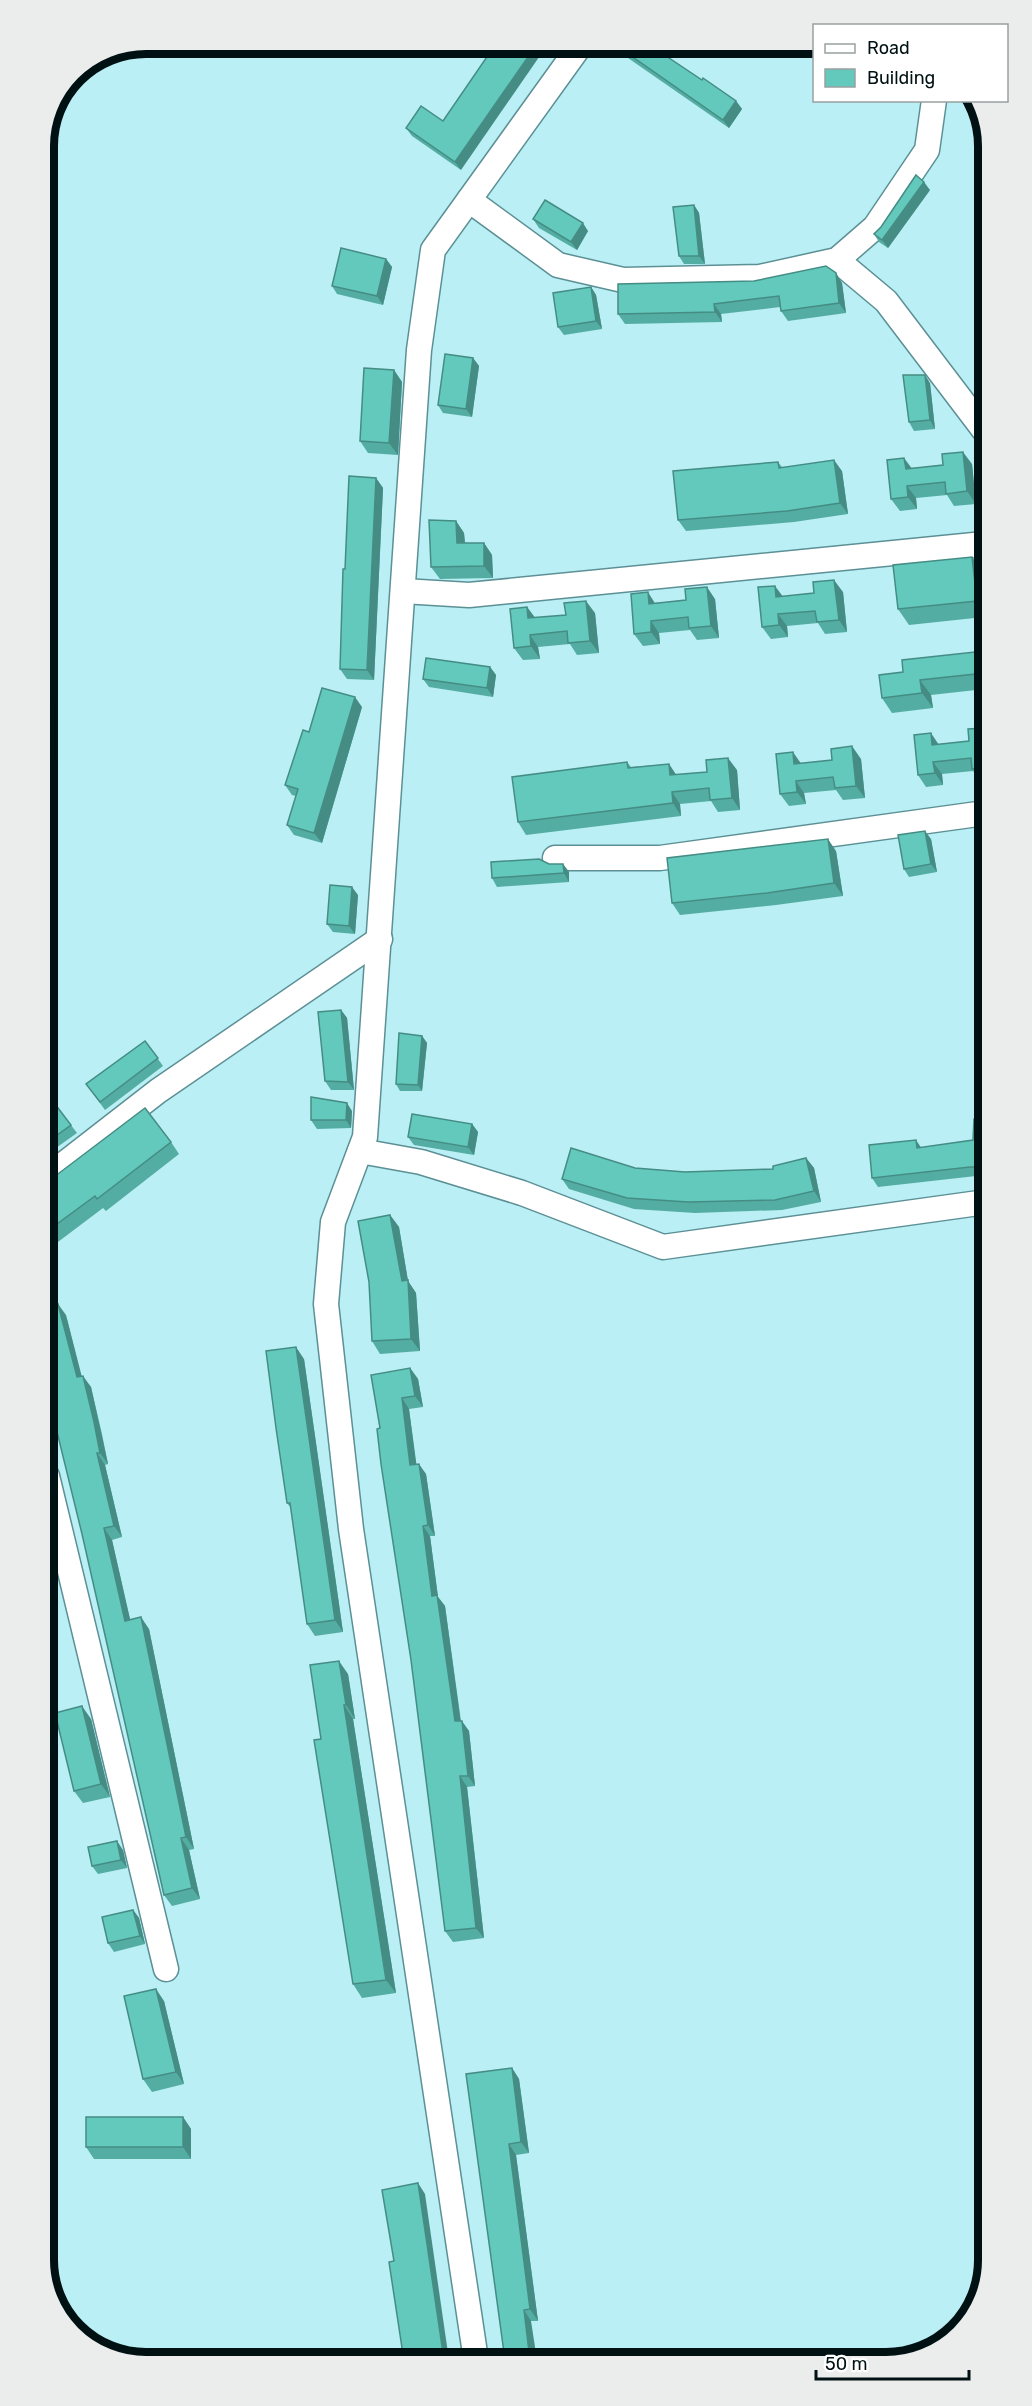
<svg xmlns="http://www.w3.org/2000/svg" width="1032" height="2406" font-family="Rubik,sans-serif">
	<rect width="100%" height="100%" fill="#b9eff5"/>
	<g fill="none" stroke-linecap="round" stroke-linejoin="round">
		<defs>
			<g id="street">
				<path d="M469,200L558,265L623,280L760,277L837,260L875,227L927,150L934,100"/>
				<path d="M837,260L886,301L984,430"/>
				<path d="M403,591L469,595L984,544"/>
				<path d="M555,858H660L985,813"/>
				<path d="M360,1151L421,1162L522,1193L663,1247L986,1202"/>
				<path d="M46,1178L158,1091L380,939"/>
				<path d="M47,1476L166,1969"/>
				<path d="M476,2360L351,1529L326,1304L333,1222L365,1137L419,350L433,250L579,47"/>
			</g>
		</defs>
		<!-- street casing -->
		<use href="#street" stroke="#5c9095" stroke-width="27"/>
		<!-- street -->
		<use href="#street" stroke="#fff" stroke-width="24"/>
	</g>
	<!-- wall -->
	<g fill="#54ada2">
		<path d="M651,46L702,80L736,101L742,109L729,128L615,49L612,54L600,47Z"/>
		<path d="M443,121L461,170L412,136L406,128Z"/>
		<path d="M930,190L888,248L879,242L874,234L881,227Z"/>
		<path d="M694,205L699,213L705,264H684L679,256Z"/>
		<path d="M533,219L588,231L577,250L539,228Z"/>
		<path d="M386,259L392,267L383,305L337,294L332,286Z"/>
		<path d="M836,273L842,283L846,313L788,321L781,311L780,307L721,314L722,322L625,324L618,314L754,281Z"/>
		<path d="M591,287L596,295L602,329L564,335L558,327Z"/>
		<path d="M473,358L479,366L472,417L443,413L438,405Z"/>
		<path d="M394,370L402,382L398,455L368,453L360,441Z"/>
		<path d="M930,383L935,429L914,431L909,422Z"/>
		<path d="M778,462L782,467L842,471L848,514L794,522L686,531L678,520Z"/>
		<path d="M972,464L976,504L954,506L947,495L916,498L917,509L900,511L891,499L912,468Z"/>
		<path d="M376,478L383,488L374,680L347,679L340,669L345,569Z"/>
		<path d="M456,521L464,533L465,543H484L492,555L493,578L440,579L431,567Z"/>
		<path d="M972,557L983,573L984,584V617L909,625L898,609Z"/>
		<path d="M843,592L847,632L825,634L818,623L787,626L788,637L771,639L762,627L783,597Z"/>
		<path d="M715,599L719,638L697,640L690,630L659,633L660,644L643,646L634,634L655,603Z"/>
		<path d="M527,607L535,618L595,613L599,653L577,655L570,644L538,647L540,659L523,660L514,648Z"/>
		<path d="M984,651L985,689L931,695L933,708L892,713L882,698L903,672Z"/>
		<path d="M490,667L496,675L493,697L429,687L423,679Z"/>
		<path d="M362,707L322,843L294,835L287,825L296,796L292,795L285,785L309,732Z"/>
		<path d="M985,728V781H981L973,771L942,774L943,785L926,787L918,775L939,744L969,741Z"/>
		<path d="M861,759L865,798L843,800L836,790L804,793L806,804L789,806L780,794L801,763Z"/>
		<path d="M627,762L631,767L669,764L676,775L737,770L740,810L718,812L711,801L680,804L681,816L526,835L518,822Z"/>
		<path d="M931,839L937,872L909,877L904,869Z"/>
		<path d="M836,851L843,896L776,905L680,915L672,903Z"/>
		<path d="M549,864H563L569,872V882L497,887L492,878Z"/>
		<path d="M358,895L355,934L333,932L327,924Z"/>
		<path d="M341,1010L347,1018L354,1090H331L325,1081Z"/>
		<path d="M422,1036L427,1043L422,1091H400L396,1084Z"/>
		<path d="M145,1041L163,1066L105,1110L86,1084Z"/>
		<path d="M55,1104L77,1133L46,1155V1111Z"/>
		<path d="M352,1111L351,1128L317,1129L311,1120Z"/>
		<path d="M986,1120V1176H976L878,1187L872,1178L921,1148L973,1140Z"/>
		<path d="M472,1124L478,1132L474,1155L414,1145L408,1137Z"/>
		<path d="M171,1142L179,1154L106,1211L103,1208L46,1251V1183Z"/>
		<path d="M806,1158L814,1168L821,1202L782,1210L695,1213L634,1209L569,1189L562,1179L635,1168L685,1172L773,1169Z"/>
		<path d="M390,1215L399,1227L408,1281L416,1293L420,1351L380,1354L372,1341Z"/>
		<path d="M66,1315L81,1376L91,1387L102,1434L108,1464L105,1465L122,1537L112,1540L130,1620L149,1629L194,1849L189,1850L200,1899L172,1906L164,1895Z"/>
		<path d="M304,1359L343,1632L315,1636L307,1624L291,1508L287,1503Z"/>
		<path d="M410,1368L418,1379L423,1407L409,1409L416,1464L426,1474L435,1536H430L438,1597L445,1606L461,1721L469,1731L475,1786L467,1787L484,1938L453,1942L445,1931L411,1660L380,1428Z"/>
		<path d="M47,1537L55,1570L47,1572Z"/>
		<path d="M348,1674L355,1719H353L396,1993L362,1998L353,1984L321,1739Z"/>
		<path d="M91,1719L110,1797L83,1803L74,1791Z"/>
		<path d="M123,1850L127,1868L98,1874L92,1866Z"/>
		<path d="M133,1910L139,1918L145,1944L114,1952L108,1943Z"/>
		<path d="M164,2001L184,2084L152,2092L143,2079Z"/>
		<path d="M512,2068L519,2079L529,2153L516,2155L538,2321H531L505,2360L466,2074Z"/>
		<path d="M183,2117L191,2129V2159H94L86,2147Z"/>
	</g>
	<!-- shaded-wall -->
	<g fill="#458d84">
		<path d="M606,46H613L615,49L612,54Z"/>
		<path d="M535,47H546L461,170L455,162Z"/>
		<path d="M736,101L742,109L729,128L723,120Z"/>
		<path d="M924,182L930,190L888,248L882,240Z"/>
		<path d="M694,205L699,213L705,264L699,256Z"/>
		<path d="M583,223L588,231L577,250L571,242Z"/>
		<path d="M386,259L392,267L383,305L377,296Z"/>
		<path d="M836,273L842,283L846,313L839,303Z"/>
		<path d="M591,287L596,295L602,329L596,321Z"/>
		<path d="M714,304L721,314L722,322L715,312Z"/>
		<path d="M473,358L479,366L472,417L466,409Z"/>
		<path d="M394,370L402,382L398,455L389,443Z"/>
		<path d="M925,375L930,383L935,429L930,420Z"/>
		<path d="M963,452L972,464L976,504L967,491Z"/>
		<path d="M904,458L913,470L906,469Z"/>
		<path d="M834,460L842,471L848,514L840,503Z"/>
		<path d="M376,478L383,488L374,680L367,670Z"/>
		<path d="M907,486L916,498L917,509L908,497Z"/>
		<path d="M456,521L464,533L466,555L457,543Z"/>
		<path d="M484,543L492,555L493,578L484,566Z"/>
		<path d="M972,557L983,573L984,584V612L977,601Z"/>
		<path d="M834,580L843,592L847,632L839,620Z"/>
		<path d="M775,586L784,598L776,597Z"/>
		<path d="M707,587L715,599L719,638L711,626Z"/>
		<path d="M648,592L656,605L649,604Z"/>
		<path d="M586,601L595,613L599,653L590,641Z"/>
		<path d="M527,607L536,619L528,618Z"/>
		<path d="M778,614L787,626L788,637L779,625Z"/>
		<path d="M651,621L659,633L660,644L651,632Z"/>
		<path d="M530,635L538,647L540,659L531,646Z"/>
		<path d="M490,667L496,675L493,697L487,688Z"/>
		<path d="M920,680L931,695L933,708L922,693Z"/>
		<path d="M355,697L362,707L322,843L314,833Z"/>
		<path d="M931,733L939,745H932Z"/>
		<path d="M852,746L861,759L865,798L856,786Z"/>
		<path d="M793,752L802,765L794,764Z"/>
		<path d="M728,758L737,770L740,810L732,798Z"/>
		<path d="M933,762L942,774L943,785L935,773Z"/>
		<path d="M669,764L677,776L670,775Z"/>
		<path d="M796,781L804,793L806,804L797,792Z"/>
		<path d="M672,792L680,804L681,816L673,803Z"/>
		<path d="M925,831L931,839L937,872L931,864Z"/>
		<path d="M828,839L836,851L843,896L834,883Z"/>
		<path d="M563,864L569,872V882L564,873Z"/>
		<path d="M352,887L358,895L355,934L349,926Z"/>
		<path d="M341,1010L347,1018L354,1090L348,1082Z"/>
		<path d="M422,1036L427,1043L422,1091L418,1085Z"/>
		<path d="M347,1103L352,1111L351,1128L346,1120Z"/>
		<path d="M472,1124L478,1132L474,1155L468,1147Z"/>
		<path d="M916,1140L922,1149L917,1148Z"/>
		<path d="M806,1158L814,1168L821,1202L814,1191Z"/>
		<path d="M390,1215L399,1227L408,1281L416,1293L420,1351L411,1339Z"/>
		<path d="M58,1304L66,1315L85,1389L77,1377Z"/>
		<path d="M296,1347L304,1359L343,1632L335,1620Z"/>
		<path d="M410,1368L418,1379L423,1407L415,1396Z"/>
		<path d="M83,1376L91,1387L108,1464L100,1453Z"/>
		<path d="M402,1398L409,1409L418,1476L410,1465Z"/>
		<path d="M97,1453L105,1465L122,1537L114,1526Z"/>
		<path d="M419,1464L426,1474L435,1536L428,1525Z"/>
		<path d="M423,1526L430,1536L438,1597L445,1606L462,1732L455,1721L432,1596Z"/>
		<path d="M104,1528L112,1540L133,1632L125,1621Z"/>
		<path d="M47,1537L55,1570L49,1562L47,1553Z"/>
		<path d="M141,1617L149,1629L194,1849L186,1837Z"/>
		<path d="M339,1661L348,1674L355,1719L346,1705Z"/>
		<path d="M344,1705L353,1719L396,1993L386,1980Z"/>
		<path d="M82,1706L91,1719L110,1797L101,1784Z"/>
		<path d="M462,1721L469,1731L475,1786L468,1776Z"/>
		<path d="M460,1776L467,1787L484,1938L476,1928Z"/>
		<path d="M181,1838L189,1850L200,1899L192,1888Z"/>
		<path d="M117,1841L123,1850L127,1868L121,1860Z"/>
		<path d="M133,1910L139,1918L145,1944L140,1936Z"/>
		<path d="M156,1989L164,2001L184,2084L176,2072Z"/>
		<path d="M512,2068L519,2079L529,2153L521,2142Z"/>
		<path d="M183,2117L191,2129V2159L183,2147Z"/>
		<path d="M509,2144L516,2155L538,2321L530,2309Z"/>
		<path d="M418,2183L425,2194L449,2360H444Z"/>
		<path d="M524,2310L531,2321L537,2360H530Z"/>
	</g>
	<!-- building -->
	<g fill="#62c9bc" stroke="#458d84" stroke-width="1.5">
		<path d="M617,46H651L702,80L703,78L736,101L723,120Z"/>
		<path d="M535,47L455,162L406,128L421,106L443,121L493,48Z"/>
		<path d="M916,175L924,182L882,240L874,234L881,227Z"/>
		<path d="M545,200L583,223L571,242L533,219Z"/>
		<path d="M694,205L699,256H679L673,207Z"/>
		<path d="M341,248L386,259L377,296L332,286Z"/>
		<path d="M826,266L836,273L839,303L781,311L779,296L714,304L715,312L618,314V284L754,281Z"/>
		<path d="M591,287L596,321L558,327L553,293Z"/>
		<path d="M445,354L473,358L466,409L438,405Z"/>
		<path d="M364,368L394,370L389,443L360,441Z"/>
		<path d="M903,375H925L930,420L909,422Z"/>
		<path d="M963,452L967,491L946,494L945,482L907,486L908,497L891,499L887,460L904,458L906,469L943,465L942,454Z"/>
		<path d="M834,460L840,503L787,511L678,520L673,471L778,462L779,468Z"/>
		<path d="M349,476L376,478L367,670L340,669L343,569H345Z"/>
		<path d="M429,520L456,521L457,543H484V566L431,567Z"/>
		<path d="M972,557L977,601L898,609L893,565Z"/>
		<path d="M834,580L839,620L817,622L815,611L778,614L779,625L762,627L758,587L775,586L776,597L814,593L813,582Z"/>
		<path d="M707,587L711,626L689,628L688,617L651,621V632L634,634L631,594L648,592L649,604L686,600L685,589Z"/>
		<path d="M586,601L590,641L568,643L567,631L530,635L531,646L514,648L510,609L527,607L528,618L566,615L564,603Z"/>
		<path d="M984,651L985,673L920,680L922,693L882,698L879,675L903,672L902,660Z"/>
		<path d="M426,658L490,667L487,688L423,679Z"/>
		<path d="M322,688L355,697L314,833L287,825L298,789L285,785L303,730L309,732Z"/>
		<path d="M985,728V768L972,769L971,758L933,762L935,773L918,775L914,735L931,733L932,745L969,741L968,729Z"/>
		<path d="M852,746L856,786L835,788L833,777L796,781L797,792L780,794L776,754L793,752L794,764L832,760L831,749Z"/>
		<path d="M728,758L732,798L710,800L709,788L672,792L673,803L518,822L512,777L627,762L628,768L669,764L670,775L707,772L706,760Z"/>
		<path d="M925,831L931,864L904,869L898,835Z"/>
		<path d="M828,839L834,883L767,893L672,903L667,858Z"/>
		<path d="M539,859L549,864H563L564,873L492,878L491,862Z"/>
		<path d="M330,885L352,887L349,926L327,924Z"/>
		<path d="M341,1010L348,1082L325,1081L318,1012Z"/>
		<path d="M399,1033L422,1036L418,1085L396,1084Z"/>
		<path d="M145,1041L158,1058L100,1102L86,1084Z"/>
		<path d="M311,1097L347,1103L346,1120H311Z"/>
		<path d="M55,1104L71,1125L46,1143V1111Z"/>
		<path d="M145,1108L171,1142L97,1199L95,1196L46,1232V1183Z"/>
		<path d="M412,1114L472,1124L468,1147L408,1137Z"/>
		<path d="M974,1119L986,1120V1167H970L872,1178L869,1145L916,1140L917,1148L973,1140Z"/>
		<path d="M571,1148L635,1168L685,1172L773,1169V1166L806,1158L814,1191L775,1200L688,1202L627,1198L562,1179Z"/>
		<path d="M390,1215L402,1281L408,1280L411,1339L372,1341L369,1282L358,1221Z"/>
		<path d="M58,1304L77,1377L83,1376L94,1422L100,1453H97L114,1526L104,1528L125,1621L141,1617L186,1837L181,1838L192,1888L164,1895L82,1534L47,1391L46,1307Z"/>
		<path d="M296,1347L335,1620L307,1624L290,1503H287L276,1428L266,1351Z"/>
		<path d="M410,1368L415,1396L402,1398L410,1465L419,1464L428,1525L423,1526L432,1596L437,1595L455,1721H462L468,1776H460L476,1928L445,1931L411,1660L381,1464L377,1429L380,1428L371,1375Z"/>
		<path d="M339,1661L346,1705H344L386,1980L353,1984L314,1740L321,1739L310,1665Z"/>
		<path d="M82,1706L101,1784L74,1791L55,1713Z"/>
		<path d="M117,1841L121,1860L92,1866L88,1847Z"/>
		<path d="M133,1910L140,1936L108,1943L102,1917Z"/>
		<path d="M156,1989L176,2072L143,2079L124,1996Z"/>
		<path d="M512,2068L521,2142L509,2144L530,2309L524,2310L530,2360H505L466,2074Z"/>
		<rect x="86" y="2117" width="97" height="30"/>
		<path d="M418,2183L444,2360L404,2361L389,2262L394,2261L382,2190Z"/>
	</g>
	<!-- crop -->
	<path d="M0 0H1032V2406H0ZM146 54H886A92 92 0 0 1 978 146V2260A92 92 0 0 1 886 2352H146A92 92 0 0 1 54 2260V146A92 92 0 0 1 146 54Z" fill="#ebecec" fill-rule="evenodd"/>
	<path fill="none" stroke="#001113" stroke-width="8" d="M146 54H886A92 92 0 0 1 978 146V2260A92 92 0 0 1 886 2352H146A92 92 0 0 1 54 2260V146A92 92 0 0 1 146 54Z"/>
	<!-- legend -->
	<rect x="813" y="24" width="195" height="78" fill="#ffffff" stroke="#99a0a1" stroke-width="1.5"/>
	<rect x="825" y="44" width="30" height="9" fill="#ffffff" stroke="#99a0a1" stroke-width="1.5"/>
	<text x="867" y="54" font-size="18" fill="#001113">Road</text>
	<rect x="825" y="69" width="30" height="18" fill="#62c9bc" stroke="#99a0a1" stroke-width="1.5"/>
	<text x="867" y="84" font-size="18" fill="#001113">Building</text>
	<!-- scale -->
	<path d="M816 2370v9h153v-9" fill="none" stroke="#001113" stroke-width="3"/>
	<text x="825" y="2370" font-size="18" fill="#001113" stroke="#ffffff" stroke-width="4.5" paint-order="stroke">50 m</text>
</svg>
